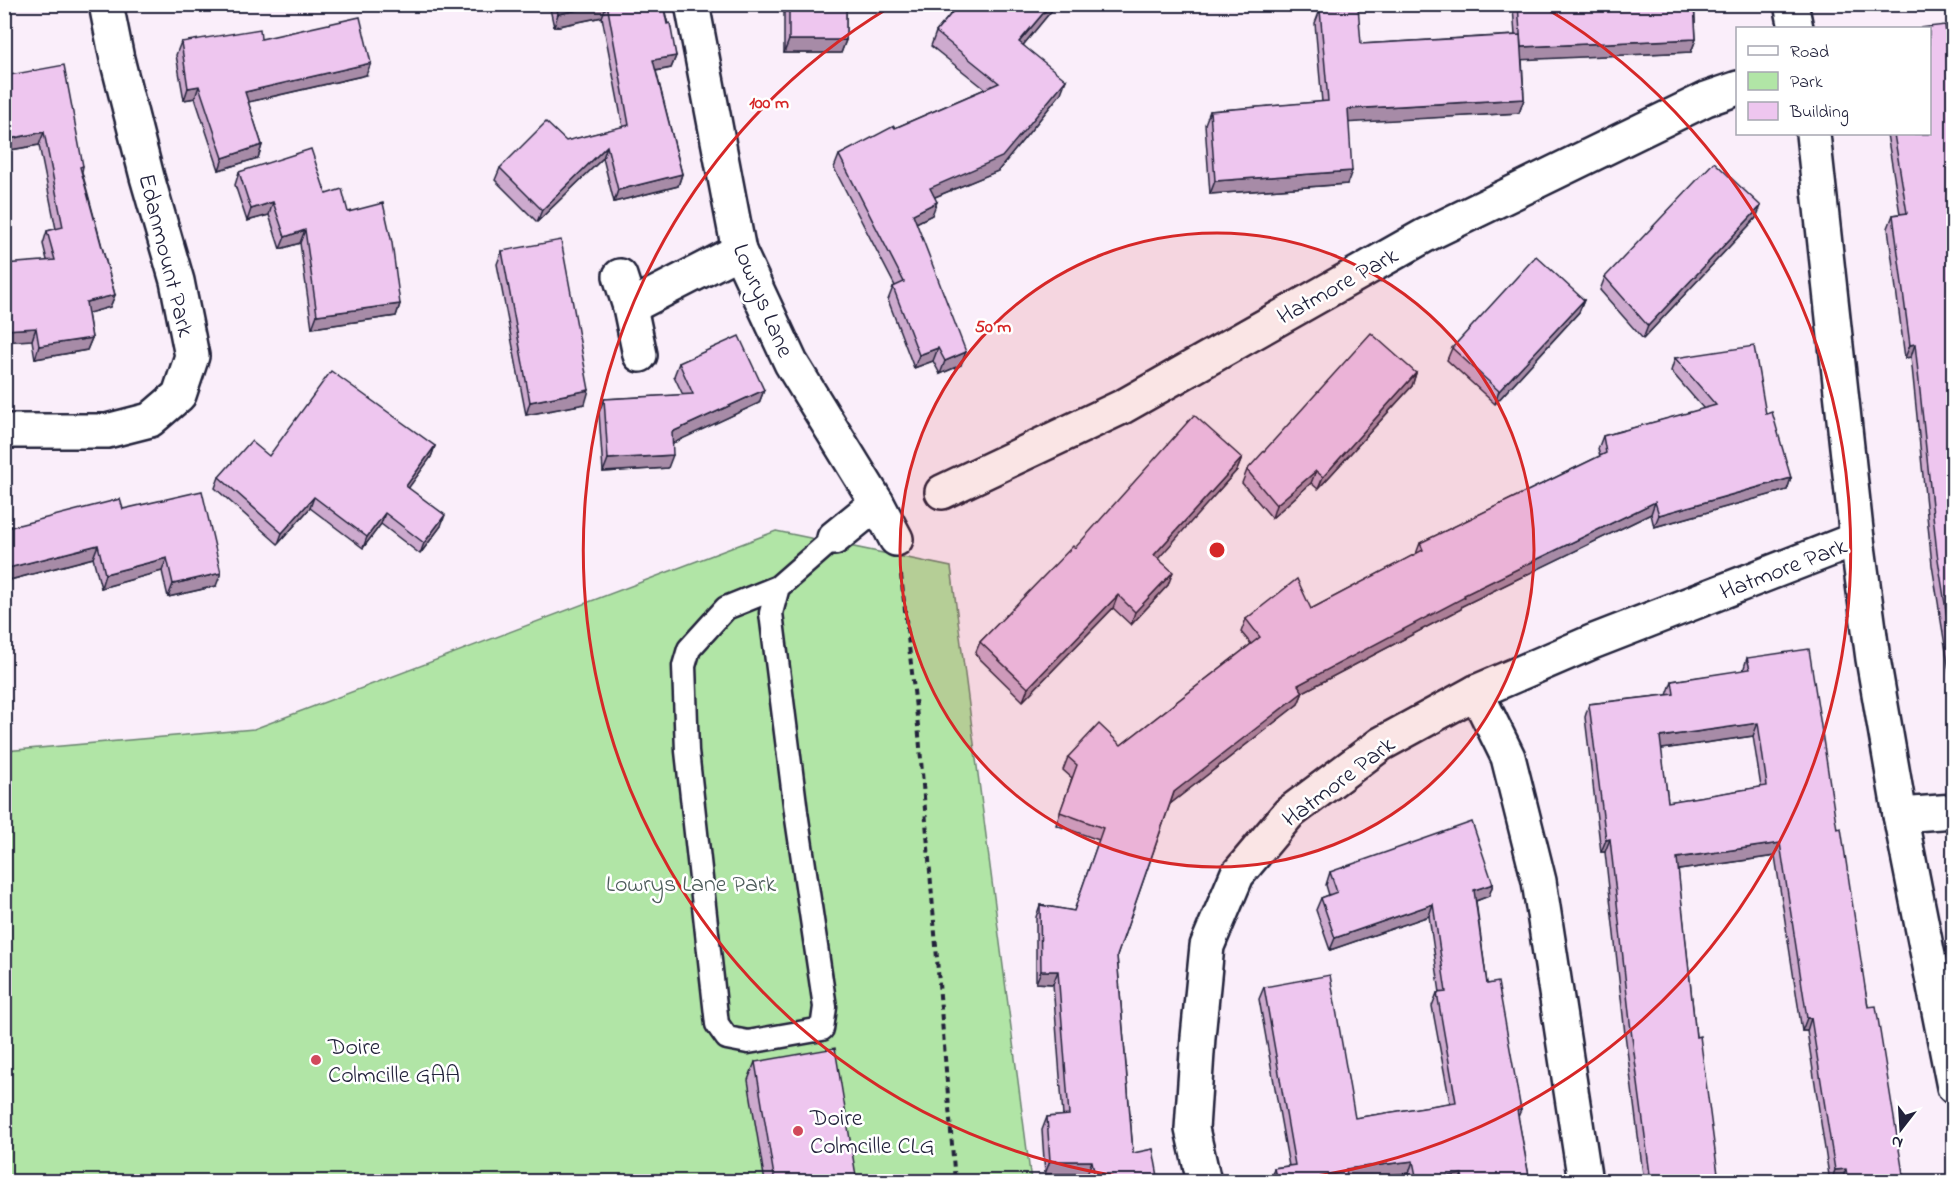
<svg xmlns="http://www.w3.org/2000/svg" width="1958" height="1186" font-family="'Indie Flower',sans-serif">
	<rect width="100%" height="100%" fill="#faeefa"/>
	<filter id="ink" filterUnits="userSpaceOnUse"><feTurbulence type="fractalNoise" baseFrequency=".0167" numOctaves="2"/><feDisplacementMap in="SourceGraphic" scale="12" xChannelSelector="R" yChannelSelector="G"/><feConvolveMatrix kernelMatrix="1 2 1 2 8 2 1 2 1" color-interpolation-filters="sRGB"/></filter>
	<g filter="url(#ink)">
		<!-- green -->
		<path fill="#b1e5a6" stroke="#6a8470" stroke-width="1.5" d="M776,531L951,567L1031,1181L5,1182V751L254,729Z"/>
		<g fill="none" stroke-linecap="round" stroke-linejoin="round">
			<defs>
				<path id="service" d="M778,587L771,613L796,812L825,1007L822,1029L748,1042L727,1038L717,1024L687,751L684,666L689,649L726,608L778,587L834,538"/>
				<g id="minor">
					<path d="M692,4L739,251L791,363L877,503L896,539"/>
					<path d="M1791,4L1796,28"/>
					<path d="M1813,134L1857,539L1873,659L1900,815L1954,1087"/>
					<path d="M620,276L630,307"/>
					<path d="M640,355L630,307L739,251"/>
					<path d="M4,431H107L150,420L179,395L192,356L177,281L147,177L117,59L106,4"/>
					<path d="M942,492L1124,406L1424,236L1706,99L1738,88"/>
					<path d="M834,538L877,503"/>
					<path d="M1476,692L1508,757L1539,881L1585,1182"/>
					<path d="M1900,815L1954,811"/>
					<path d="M1204,1182L1192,1129L1198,1037L1207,946L1237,875L1289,813L1381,744L1476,692L1592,642L1857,539"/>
				</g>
			</defs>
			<!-- service casing -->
			<use href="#service" stroke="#22223b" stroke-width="27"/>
			<!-- minor casing -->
			<use href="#minor" stroke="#22223b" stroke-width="38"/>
			<!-- path -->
			<path stroke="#22223b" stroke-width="4" stroke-dasharray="6 4.5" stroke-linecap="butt" d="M901,575L919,735L955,1182"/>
			<!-- service -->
			<use href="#service" stroke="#fff" stroke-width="22"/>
			<!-- minor -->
			<use href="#minor" stroke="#fff" stroke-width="33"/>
		</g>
		<!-- wall -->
		<g fill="#cdaace" stroke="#22223b" stroke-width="1.5" fill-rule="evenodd">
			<path d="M549,4H663L676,56L671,68L656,71L682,174L678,186L614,202L603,158L537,222L495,180L500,168L566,141L623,127L602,17L554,27Z"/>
			<path d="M784,4H846V40L841,53H784Z"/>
			<path d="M959,4H1057L1023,45L1061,93L998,171L935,197L932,215L916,223L961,365L940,374L933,361L914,368L888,300L893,287L895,286L834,168L839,155L895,128L985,89L931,46L936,32Z"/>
			<path d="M1514,4H1694L1696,39L1691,52L1522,59L1524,99L1519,113L1348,122L1347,184L1210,194L1205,124L1210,111L1322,102L1315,23L1320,10L1361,44L1515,35L1513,7Z"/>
			<path d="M261,39L366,75L248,102L262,145L258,158L219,170L195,98L184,100L176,55L181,42Z"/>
			<path d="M4,76L83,166L82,172L115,295L110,307L88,313L92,338L87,350L35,359L32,340L47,260L43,244L47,231L56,229L39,145L4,151Z"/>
			<path d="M1953,92V695L1932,565L1911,357L1905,358L1888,228L1893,215L1900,214L1887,134H1929Z"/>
			<path d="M239,172L326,194L348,212L400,304L396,316L312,328L300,243L280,249L269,215L247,221L235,185Z"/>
			<path d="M1756,218L1643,339L1600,290L1605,277Z"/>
			<path d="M502,251L585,404L526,415L497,264Z"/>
			<path d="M1584,300L1579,312L1495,404L1447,360L1452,348Z"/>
			<path d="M1675,358L1766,414L1791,478L1787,490L1654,527L1651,514L1462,606L1461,609L1303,692L1298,704L1170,804L1117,956L1133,1153L1159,1182H1089L1087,1174H1045L1042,1130L1047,1117L1063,1116L1053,984L1036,983V917L1040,905L1074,911L1099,840L1056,825L1072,778L1063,770L1068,757L1121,745L1251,644L1241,632L1246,619L1311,609L1416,554L1420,543L1600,456L1598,449L1603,436L1704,409L1671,371Z"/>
			<path d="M679,363L764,390L759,403L672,443L668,468L603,472L599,412L604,399L683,395L674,376Z"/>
			<path d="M1416,373L1412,386L1318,489L1311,483L1272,518L1242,483L1247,470Z"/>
			<path d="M435,446L431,457L408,488L441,526L420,554L381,524L363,548L310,508L278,544L215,488L219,477L269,456Z"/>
			<path d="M1242,458L1237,470L1158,558L1168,585L1131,625L1113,608L1023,701L975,654L980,642L1075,548Z"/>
			<path d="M4,507L7,528L123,509L216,586L168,597L162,571L101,588L93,558L6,581L4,584Z"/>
			<path d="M1747,658L1837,829L1868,1007L1904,1180L1913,1182H1830L1807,1031H1802L1775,856L1678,870L1696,1037L1719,1182H1644L1625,1034L1605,852H1601L1585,717L1589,704L1667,695L1672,681L1743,671ZM1753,736L1761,787L1668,802L1661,749Z"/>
			<path d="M1330,872L1493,884L1489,896L1476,901L1487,984L1521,1110L1518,1117L1530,1182H1410L1409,1173L1348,1181V1182H1270L1274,1168L1289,1166L1259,999L1264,987L1355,1118L1450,1103L1432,1006L1437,993H1440L1429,916L1330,950L1316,910L1321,898L1329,895L1326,885Z"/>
			<path d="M755,1062L857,1182H765L748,1080Z"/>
		</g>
		<!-- shaded-wall -->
		<g fill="#a78ba7" stroke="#22223b" stroke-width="1.5">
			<path d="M607,4L602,17L554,27L558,14Z"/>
			<path d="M1051,4H1057L1015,55L1019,42Z"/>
			<path d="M1696,39L1691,52L1516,60L1521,47Z"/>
			<path d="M789,40H846L841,53H784Z"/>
			<path d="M676,56L671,68L649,72L653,60Z"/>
			<path d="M371,63L366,75L240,104L245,92Z"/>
			<path d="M1066,80L1061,93L998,171L925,201L930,188Z"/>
			<path d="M199,86L195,98L184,100L188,88Z"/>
			<path d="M1524,99L1519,113L1343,123L1348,109Z"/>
			<path d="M44,132L39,145L4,151V140Z"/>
			<path d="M262,145L258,158L219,170L223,158Z"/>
			<path d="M607,146L603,158L537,222L542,210Z"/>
			<path d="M1352,171L1347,184L1210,194L1215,181Z"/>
			<path d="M682,174L678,186L614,202L618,190Z"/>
			<path d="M273,202L269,215L247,221L251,209Z"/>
			<path d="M937,202L932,215L908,227L913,214Z"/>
			<path d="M1761,206L1756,218L1643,339L1648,326Z"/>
			<path d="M305,230L300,243L280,249L285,237Z"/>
			<path d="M115,295L110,307L82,315L86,302Z"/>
			<path d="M1584,300L1579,312L1495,404L1499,391Z"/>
			<path d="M400,304L396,316L312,328L317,315Z"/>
			<path d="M36,328L32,340L4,342V330Z"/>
			<path d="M92,338L87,350L35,359L39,346Z"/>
			<path d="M1915,344L1911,357L1905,358L1910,345Z"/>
			<path d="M938,348L933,361L914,368L919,355Z"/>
			<path d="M966,352L961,365L940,374L945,361Z"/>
			<path d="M1416,373L1412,386L1318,489L1323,477Z"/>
			<path d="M589,390L585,404L526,415L530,402Z"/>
			<path d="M764,390L759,403L667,446L672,432Z"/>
			<path d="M435,446L431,457L402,497L406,486Z"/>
			<path d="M673,455L668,468L603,472L608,459Z"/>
			<path d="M1242,458L1237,470L1150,568L1154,555Z"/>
			<path d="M1316,471L1311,483L1272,518L1276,505Z"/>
			<path d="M1791,478L1787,490L1654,527L1659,515Z"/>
			<path d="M314,497L310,508L278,544L282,533Z"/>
			<path d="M1655,502L1651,514L1462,606L1461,609L1303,692L1298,704L1170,804L1174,792L1298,685L1464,595Z"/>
			<path d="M385,513L381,524L363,548L367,537Z"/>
			<path d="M445,515L441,526L420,554L424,543Z"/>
			<path d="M98,545L93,558L6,581L4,584V575L8,568Z"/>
			<path d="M167,558L162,571L101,588L105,574Z"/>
			<path d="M1173,572L1168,585L1131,625L1135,612Z"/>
			<path d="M221,573L216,586L168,597L173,584Z"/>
			<path d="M1118,595L1113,608L1023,701L1028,688Z"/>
			<path d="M1758,723L1753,736L1655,750L1660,737Z"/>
			<path d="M1610,839L1605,852H1601L1606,840Z"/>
			<path d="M1780,843L1775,856L1672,871L1677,858Z"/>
			<path d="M1493,884L1489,896L1470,903L1474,890Z"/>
			<path d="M1433,904L1429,916L1330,950L1335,938Z"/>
			<path d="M1041,971H1058L1053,984L1036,983Z"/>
			<path d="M1807,1018H1811L1807,1031H1802Z"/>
			<path d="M1050,1161H1092L1087,1174H1045Z"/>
			<path d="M1413,1161L1409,1173L1341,1181L1346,1169Z"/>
			<path d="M1846,1169L1841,1181L1831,1182L1835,1170Z"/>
			<path d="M1462,1174L1459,1182H1416L1417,1181Z"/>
		</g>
		<!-- building -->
		<g fill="#eec6ef" stroke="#22223b" stroke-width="1.5" fill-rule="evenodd">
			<path d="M556,4H605L558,14Z"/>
			<path d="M607,4H663L667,24L670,23L676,56L653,60L682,174L618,190L607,146L542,210L500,168L546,122L566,141L629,125Z"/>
			<rect x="789" y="4" width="57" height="36"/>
			<path d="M959,4H1051L1019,42L1066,80L1002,157L930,188L937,202L913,214L966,352L945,361L938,348L919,355L893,287L904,282L839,155L894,126L895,128L999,83L936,32Z"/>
			<path d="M1518,4H1694L1696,39L1521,47Z"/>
			<path d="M1358,6L1361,44L1520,35L1524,99L1348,109L1352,171L1215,181L1210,111L1328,101L1320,10Z"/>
			<path d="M360,17L371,63L245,92L262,145L223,158L199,86L188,88L181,42L260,29L261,39Z"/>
			<path d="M1945,25L1953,92V655L1937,553L1915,344L1910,345L1893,215L1907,213L1894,134H1929V28H1920Z"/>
			<path d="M64,65L83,166L80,167L115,295L86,302L92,338L39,346L36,328L4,330V264L55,260L47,231L63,227L44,132L4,140V76Z"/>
			<path d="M311,149L326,194L342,189L348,212L383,203L392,243L400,304L317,315L305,230L285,237L273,202L251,209L239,172Z"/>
			<path d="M1714,162L1761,206L1648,326L1605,277Z"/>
			<path d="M561,240L589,390L530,402L502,251Z"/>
			<path d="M1536,256L1584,300L1499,391L1452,348Z"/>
			<path d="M1371,333L1416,373L1323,477L1316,471L1276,505L1247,470Z"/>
			<path d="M739,336L764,390L672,432L673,455L608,459L604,399L693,394L679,363Z"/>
			<path d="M1754,346L1766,414L1772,412L1791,478L1659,515L1655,502L1464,595L1465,597L1298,685L1303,692L1174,792L1117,956L1133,1153L1153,1149L1159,1182H1096L1092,1161H1050L1047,1117L1069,1115L1058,971H1041L1040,905L1074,911L1103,828L1060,812L1077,765L1068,757L1099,724L1121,745L1260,637L1246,619L1297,579L1311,609L1423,550L1420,543L1606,453L1603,436L1716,405L1675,358Z"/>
			<path d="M331,371L435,446L406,486L445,515L424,543L385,513L367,537L314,497L282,533L219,477L251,441L269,456Z"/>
			<path d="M1194,415L1242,458L1154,555L1173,572L1135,612L1118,595L1028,688L980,642L1073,546L1075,548Z"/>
			<path d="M202,491L221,573L173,584L167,558L105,574L98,545L8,568V575H4V507H6L7,528L120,499L123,509Z"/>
			<path d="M1809,649L1837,829L1841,828L1868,1007L1876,1006L1904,1180L1912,1179L1913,1182H1848L1846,1169L1835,1170L1811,1018H1807L1780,843L1677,858L1696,1037L1700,1036L1719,1182H1651L1630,1022L1610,839L1606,840L1589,704L1674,694L1672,681L1750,669L1747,658ZM1758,723L1767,786L1668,802L1660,737Z"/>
			<path d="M1472,822L1493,884L1474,890L1487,984L1498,982L1521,1110H1517L1530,1182H1463L1462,1174L1417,1181L1413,1161L1346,1169L1348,1182H1277L1274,1168L1295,1165L1264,987L1330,975L1355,1118L1456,1102L1437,993L1446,992L1433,904L1335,938L1321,898L1337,892L1330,872Z"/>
			<path d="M835,1048L857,1182H775L755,1062Z"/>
		</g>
	</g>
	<!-- distance rings -->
	<circle cx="1217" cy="550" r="317" fill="#d62828" fill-opacity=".12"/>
	<g fill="none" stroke="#d62828" stroke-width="3">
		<circle cx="1217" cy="550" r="317"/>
		<path d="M1156 1181A634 634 0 0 1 890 7M1544 7A634 634 0 0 1 1278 1181"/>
	</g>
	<!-- markers -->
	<g fill="#d1495b" stroke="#fff" stroke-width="2">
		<circle cx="316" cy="1060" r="6"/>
		<circle cx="798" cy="1131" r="6"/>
	</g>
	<g text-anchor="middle" stroke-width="5" stroke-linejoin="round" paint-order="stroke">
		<!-- street labels -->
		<g font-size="24" fill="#22223b" stroke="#fff">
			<text transform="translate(167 255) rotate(76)" y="8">Edanmount Park</text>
			<text transform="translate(1337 285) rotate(-29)" y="8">Hatmore Park</text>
			<text transform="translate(764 300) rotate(67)" y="8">Lowrys Lane</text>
			<text transform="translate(1783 568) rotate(-21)" y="8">Hatmore Park</text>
			<text transform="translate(1338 781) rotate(-37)" y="8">Hatmore Park</text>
		</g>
		<!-- park labels -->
		<g font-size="24" fill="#4d5c5b" stroke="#fff">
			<text x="691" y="891">Lowrys Lane Park</text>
		</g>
		<!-- poi labels -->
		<g font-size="24" fill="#22223b" stroke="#fff" text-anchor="start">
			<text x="328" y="1054">Doire<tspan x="328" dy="28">Colmcille GAA</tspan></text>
			<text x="810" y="1125">Doire<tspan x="810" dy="28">Colmcille CLG</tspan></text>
		</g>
	</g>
	<circle cx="1217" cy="550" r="9" fill="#d62828" stroke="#fff" stroke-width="3"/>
	<g font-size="18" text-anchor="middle" font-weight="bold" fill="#d62828" stroke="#fff" stroke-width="5" stroke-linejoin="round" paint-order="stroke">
		<text x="769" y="108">100 m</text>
		<text x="993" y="332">50 m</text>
	</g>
	<!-- margin -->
	<rect width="1958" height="1186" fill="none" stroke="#fff" stroke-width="24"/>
	<rect x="12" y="12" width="1934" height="1162" fill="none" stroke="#22223b" stroke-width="2" filter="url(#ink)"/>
	<!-- legend -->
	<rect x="1736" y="27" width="195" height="108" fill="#ffffff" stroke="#a7a7b1" stroke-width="1.5"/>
	<rect x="1748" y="46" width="30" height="9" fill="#ffffff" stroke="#a7a7b1" stroke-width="1.5"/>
	<text x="1790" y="57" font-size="18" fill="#22223b">Road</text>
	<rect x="1748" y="72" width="30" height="18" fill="#b1e5a6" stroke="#a7a7b1" stroke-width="1.5"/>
	<text x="1790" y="87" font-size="18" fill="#22223b">Park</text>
	<rect x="1748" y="102" width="30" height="18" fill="#eec6ef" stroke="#a7a7b1" stroke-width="1.5"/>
	<text x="1790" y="117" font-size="18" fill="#22223b">Building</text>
	<!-- north arrow -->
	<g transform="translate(1901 1129) rotate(197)" stroke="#ffffff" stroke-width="4.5" paint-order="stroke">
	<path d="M0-4.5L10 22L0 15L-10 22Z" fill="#22223b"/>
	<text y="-9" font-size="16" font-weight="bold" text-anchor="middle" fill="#22223b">N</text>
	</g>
</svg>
